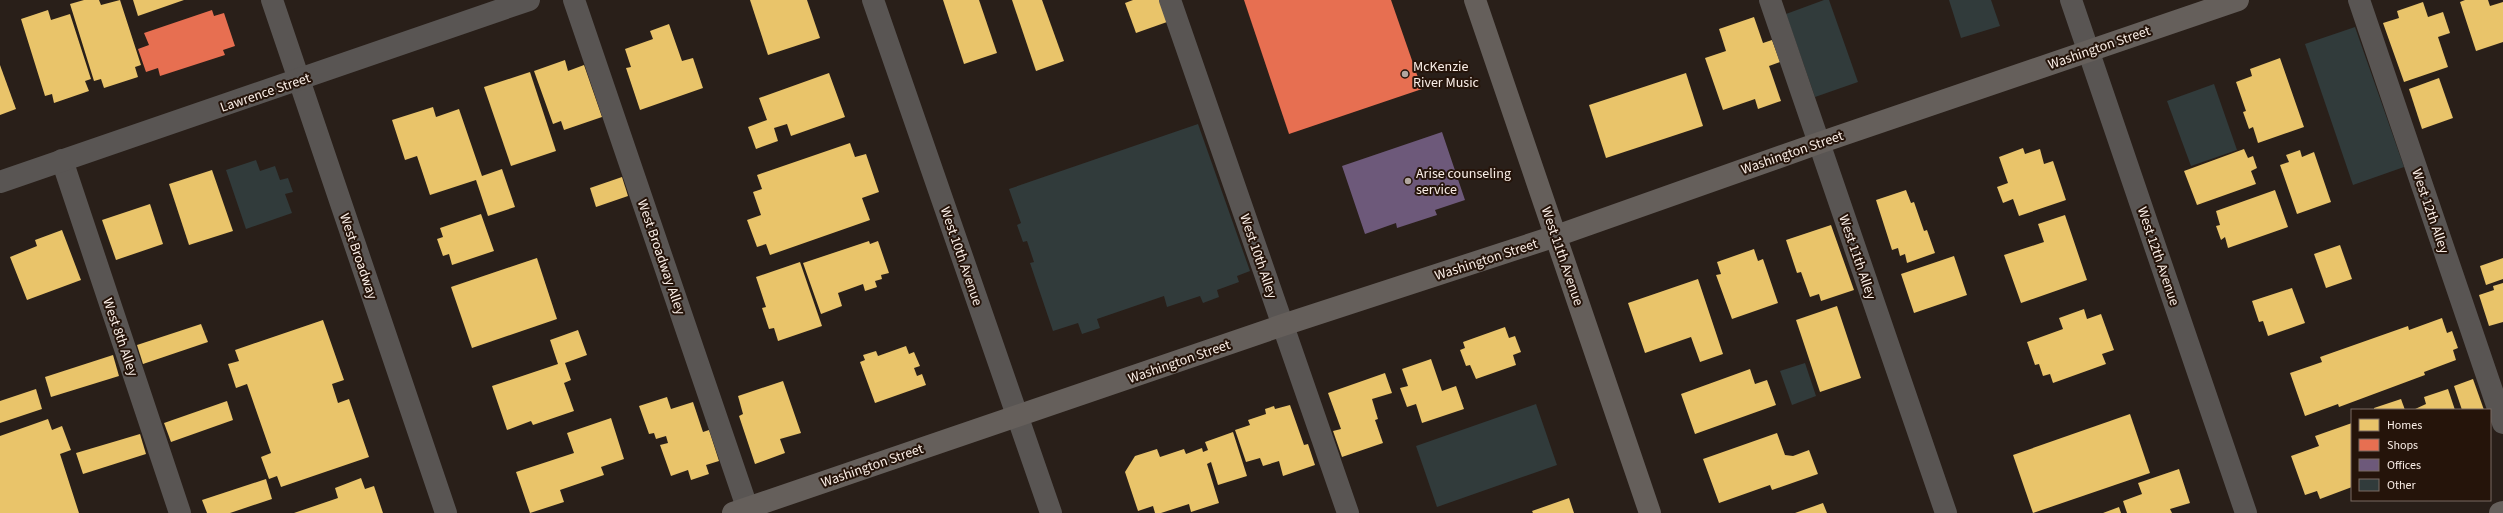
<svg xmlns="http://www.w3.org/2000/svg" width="2503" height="513" font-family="'Source Sans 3',sans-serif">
	<rect width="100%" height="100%" fill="#291f19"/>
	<!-- homes -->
	<g fill="#e9c46a">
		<path d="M84,0H99L101,5L120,0L141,65L135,67L138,77L104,88L101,79L94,81L70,4Z"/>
		<path d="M133,0H184L138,16Z"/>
		<path d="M750,0H807L820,38L768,55Z"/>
		<path d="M943,0H979L997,53L964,64Z"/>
		<path d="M1012,0H1042L1064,61L1036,71Z"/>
		<path d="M1133,0H1159L1167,22L1136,33L1125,3Z"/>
		<path d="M2465,0H2488L2490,6L2503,2V42L2476,51L2460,2Z"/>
		<path d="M2423,2L2428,17L2443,12L2450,33L2438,37L2448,67L2404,82L2383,23L2399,18L2397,11Z"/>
		<path d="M48,10L51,20L70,14L91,79L85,81L89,91L54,103L52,94L45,96L21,19Z"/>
		<path d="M1754,17L1763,43L1772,40L1780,62L1769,66L1781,101L1758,109L1755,99L1723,110L1705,58L1726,51L1719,29Z"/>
		<path d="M669,24L682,61L693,58L703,88L640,110L626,68L631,67L625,49L653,39L650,31Z"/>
		<path d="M2280,58L2304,127L2258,143L2253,127L2249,129L2243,112L2246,111L2236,82L2252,76L2250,69Z"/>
		<path d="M565,60L568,71L584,65L602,117L564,130L561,121L553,124L534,71Z"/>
		<path d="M0,65L16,109L0,115Z"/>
		<path d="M530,72L556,151L511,166L484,87Z"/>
		<path d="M829,73L845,117L791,136L787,124L774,128L778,141L756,149L748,127L767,120L759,98Z"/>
		<path d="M1686,73L1703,126L1606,158L1589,105Z"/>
		<path d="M2439,78L2453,118L2422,129L2409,89Z"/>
		<path d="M433,107L436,117L459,109L482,176L502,169L515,207L488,216L476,180L430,195L417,156L405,160L392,120Z"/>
		<path d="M850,143L855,157L866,154L879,192L862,198L870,220L770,255L766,244L757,247L747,220L761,215L753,192L762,189L757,175Z"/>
		<path d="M2023,148L2025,154L2040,149L2044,164L2053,161L2066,200L2019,216L2013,199L2003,203L1997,187L2008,183L1999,157Z"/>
		<path d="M2244,149L2248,158L2253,156L2257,168L2251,171L2256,184L2197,205L2184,171Z"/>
		<path d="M2300,150L2302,157L2314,152L2331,202L2297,214L2280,165L2289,162L2286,155Z"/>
		<path d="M212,170L233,231L189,245L169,184Z"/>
		<path d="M622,177L628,196L596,207L590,188Z"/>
		<path d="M1906,190L1911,203L1914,202L1924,231L1927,230L1935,253L1907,263L1905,254L1900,256L1898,248L1892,250L1876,200Z"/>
		<path d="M2275,190L2288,227L2228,248L2225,237L2221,240L2216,226L2220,225L2216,211Z"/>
		<path d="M150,204L163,244L116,260L102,220Z"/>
		<path d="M481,214L494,251L452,265L449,254L443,256L437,239L443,237L440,228Z"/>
		<path d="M2065,215L2087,280L2021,303L2004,255L2044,242L2038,224Z"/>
		<path d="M1831,225L1854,290L1821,301L1819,294L1810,297L1801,272L1797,273L1786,240Z"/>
		<path d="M62,230L81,280L27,300L10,257L37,246L35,240Z"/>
		<path d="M869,241L870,244L878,241L889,273L881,275L882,279L875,281L877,287L865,291L863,284L838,293L842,306L821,314L803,263Z"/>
		<path d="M2340,245L2352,279L2326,288L2314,254Z"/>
		<path d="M1754,249L1758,261L1763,259L1778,303L1732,319L1716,275L1721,274L1717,262Z"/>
		<path d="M1954,256L1967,295L1914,313L1901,274Z"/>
		<path d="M537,258L557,319L472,348L451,287Z"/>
		<path d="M2503,258V279L2486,285L2480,266Z"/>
		<path d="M800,262L822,326L778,341L774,328L769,329L762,308L766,307L756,277Z"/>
		<path d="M1698,279L1723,354L1700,362L1691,337L1645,353L1628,303Z"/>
		<path d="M2503,283V322L2489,326L2479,295L2494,290L2493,286Z"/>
		<path d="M2292,288L2305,323L2268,336L2263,321L2259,322L2252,301Z"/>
		<path d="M1837,306L1861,378L1820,392L1796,320Z"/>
		<path d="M2084,309L2087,319L2101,314L2114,350L2102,354L2106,364L2053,383L2050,374L2043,376L2039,364L2035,365L2027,342L2063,329L2059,318Z"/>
		<path d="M2442,318L2447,333L2452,331L2458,348L2453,350L2456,360L2424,372L2425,375L2339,407L2338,404L2305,416L2290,373L2322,362L2320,357L2408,326L2409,330Z"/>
		<path d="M323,320L344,380L332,384L338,403L349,399L369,457L281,487L277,476L269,479L261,457L271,453L247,384L236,388L228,364L239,361L235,350Z"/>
		<path d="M201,324L208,342L143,364L137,345Z"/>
		<path d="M1505,327L1509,338L1515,336L1521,352L1513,355L1516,365L1476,379L1470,365L1466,366L1460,350L1465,348L1463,342Z"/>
		<path d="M578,330L587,355L565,363L571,380L564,383L574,411L533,425L531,421L507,430L492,386L558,364L550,340Z"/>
		<path d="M906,346L909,354L914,352L920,366L914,368L917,376L922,374L926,385L875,403L860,362L865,360L863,355L876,351L878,356Z"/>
		<path d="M113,355L119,376L51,397L45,377Z"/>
		<path d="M1431,359L1442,391L1456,386L1464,409L1422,423L1416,404L1407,407L1400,388L1408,386L1402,369Z"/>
		<path d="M1750,369L1755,384L1767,380L1776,405L1695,434L1681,394Z"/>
		<path d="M1385,373L1392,393L1372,399L1378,419L1375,420L1383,443L1342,457L1333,431L1341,429L1328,393Z"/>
		<path d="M2473,379L2484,410H2462L2454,386Z"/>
		<path d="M783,381L801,433L780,439L785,453L755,464L739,416L743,414L738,396Z"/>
		<path d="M36,389L42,409L0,423V401Z"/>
		<path d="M2448,389L2455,410H2413L2426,404L2424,397Z"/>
		<path d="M667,397L671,409L693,402L703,432L709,430L719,461L706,465L709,474L691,480L688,470L671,476L660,445L668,443L666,436L656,439L654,433L649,434L639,406Z"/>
		<path d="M2401,399L2405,410H2374V408Z"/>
		<path d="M227,401L233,420L171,442L164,423Z"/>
		<path d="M1290,405L1304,445L1308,444L1315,465L1283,476L1279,461L1263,466L1260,458L1246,462L1235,430L1250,425L1248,420L1266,414L1265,409L1274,406L1275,409Z"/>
		<path d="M2130,414L2150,473L2033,513L2013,455Z"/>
		<path d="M611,418L624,459L601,467L604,475L560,490L564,502L530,513L516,472L574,453L567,433Z"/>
		<path d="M48,419L52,430L62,426L71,450L60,454L79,513H0V436Z"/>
		<path d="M2352,423V487L2320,499L2317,491L2305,495L2291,456L2319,446L2315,436Z"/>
		<path d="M1233,432L1247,476L1218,485L1211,462L1207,464L1219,503L1191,512L1189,504L1161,513H1155L1153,506L1138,511L1125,472L1135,456L1157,449L1160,457L1184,449L1186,454L1202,448L1203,452L1208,450L1205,442Z"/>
		<path d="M1777,433L1785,455L1793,456L1809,450L1818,474L1772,490L1770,485L1719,503L1703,459Z"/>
		<path d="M140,434L146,454L83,474L76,453Z"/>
		<path d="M2179,469L2190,503L2170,509L2172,513H2127L2123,501L2142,494L2138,483Z"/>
		<path d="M361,478L365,489L374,486L383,513H294L338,498L335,488Z"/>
		<path d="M266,479L272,499L230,513H207L202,500Z"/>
		<path d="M1569,498L1574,513H1533L1532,511Z"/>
		<path d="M1823,503L1827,513H1795Z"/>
		<path d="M2119,507L2121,513H2103Z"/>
	</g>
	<!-- shops -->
	<g fill="#e76f51">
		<path d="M1244,0H1391L1422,89L1289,134Z"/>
		<path d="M212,10L214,16L224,13L235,46L223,50L225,55L160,76L158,68L146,72L138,49L149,45L144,33Z"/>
	</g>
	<!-- offices -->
	<path fill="#6d597a" d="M1442,132L1465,200L1435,210L1437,215L1397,228L1396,223L1365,234L1342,166Z"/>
	<!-- building -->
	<g fill="#313b3b">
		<path d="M1824,0H1829L1858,82L1815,97L1786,14Z"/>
		<path d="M1949,0H1991L2000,26L1961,38Z"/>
		<path d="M2355,27L2404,167L2353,185L2305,44Z"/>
		<path d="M2214,84L2237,150L2191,166L2167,101Z"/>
		<path d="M1198,124L1250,271L1237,276L1239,282L1217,290L1219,297L1203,303L1200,296L1167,307L1164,296L1097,319L1100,328L1082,334L1078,323L1053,331L1030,263L1034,262L1027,241L1023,242L1017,225L1021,223L1009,189Z"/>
		<path d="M256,160L260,171L275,166L280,180L288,178L293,192L285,194L292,213L246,229L226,170Z"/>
		<path d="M1805,363L1816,396L1792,405L1780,371Z"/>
		<path d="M1536,404L1557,465L1437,507L1416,446Z"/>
	</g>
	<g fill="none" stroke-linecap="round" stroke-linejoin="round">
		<!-- minor -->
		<g stroke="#595553" stroke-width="22">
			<path d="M272,0L446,513"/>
			<path d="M574,0L749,513"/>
			<path d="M873,0L1051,513"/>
			<path d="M1170,0L1348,513"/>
			<path d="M1770,0L1946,513"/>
			<path d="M2071,0L2246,513"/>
			<path d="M2359,0L2503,423"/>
			<path d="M62,160L180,513"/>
			<path d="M0,182L529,0"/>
		</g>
		<!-- major -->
		<g stroke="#655f5b" stroke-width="22">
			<path d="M1475,0L1650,513"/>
			<path d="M733,513L1283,325L1556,236L1819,143L2238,0"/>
			<path d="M2500,513L2503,512"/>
		</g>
	</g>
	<!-- markers -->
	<g fill="#b1a69f" stroke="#25140a" stroke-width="1.5">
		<circle cx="1405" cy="74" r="4"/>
		<circle cx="1408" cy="181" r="4"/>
	</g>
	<g text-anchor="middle" stroke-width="4" stroke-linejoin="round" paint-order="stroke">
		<!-- street labels -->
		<g font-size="14" fill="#faeee7" stroke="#25140a">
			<text transform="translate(2099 47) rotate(-19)" y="5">Washington Street</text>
			<text transform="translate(265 92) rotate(-19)" y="5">Lawrence Street</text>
			<text transform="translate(1792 152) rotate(-19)" y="5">Washington Street</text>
			<text transform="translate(2431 211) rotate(71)" y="5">West 12th Alley</text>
			<text transform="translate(359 256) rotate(71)" y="5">West Broadway</text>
			<text transform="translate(962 256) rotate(71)" y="5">West 10th Avenue</text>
			<text transform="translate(1259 256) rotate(71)" y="5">West 10th Alley</text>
			<text transform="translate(1563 256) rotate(71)" y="5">West 11th Avenue</text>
			<text transform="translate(2159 256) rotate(71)" y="5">West 12th Avenue</text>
			<text transform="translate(662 257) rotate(71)" y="5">West Broadway Alley</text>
			<text transform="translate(1858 257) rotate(71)" y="5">West 11th Alley</text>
			<text transform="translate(1486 259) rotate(-18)" y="5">Washington Street</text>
			<text transform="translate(121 337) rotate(71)" y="5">West 8th Alley</text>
			<text transform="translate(1179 361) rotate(-19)" y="5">Washington Street</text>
			<text transform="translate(872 465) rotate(-19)" y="5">Washington Street</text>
		</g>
		<!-- poi labels -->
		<g font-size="14" fill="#faeee7" stroke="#25140a" text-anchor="start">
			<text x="1413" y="71">McKenzie<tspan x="1413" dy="16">River Music</tspan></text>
			<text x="1416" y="178">Arise counseling<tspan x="1416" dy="16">service</tspan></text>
		</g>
	</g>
	<!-- legend -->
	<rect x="2351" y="409" width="140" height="92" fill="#25140a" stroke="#7a6b62"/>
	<rect x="2359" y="419" width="20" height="12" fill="#e9c46a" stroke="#7a6b62"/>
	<text x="2387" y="429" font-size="12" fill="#faeee7">Homes</text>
	<rect x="2359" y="439" width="20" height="12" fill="#e76f51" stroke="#7a6b62"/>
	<text x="2387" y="449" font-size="12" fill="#faeee7">Shops</text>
	<rect x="2359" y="459" width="20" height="12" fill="#6d597a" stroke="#7a6b62"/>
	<text x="2387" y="469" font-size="12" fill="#faeee7">Offices</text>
	<rect x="2359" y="479" width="20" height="12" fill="#313b3b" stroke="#7a6b62"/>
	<text x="2387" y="489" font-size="12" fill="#faeee7">Other</text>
</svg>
